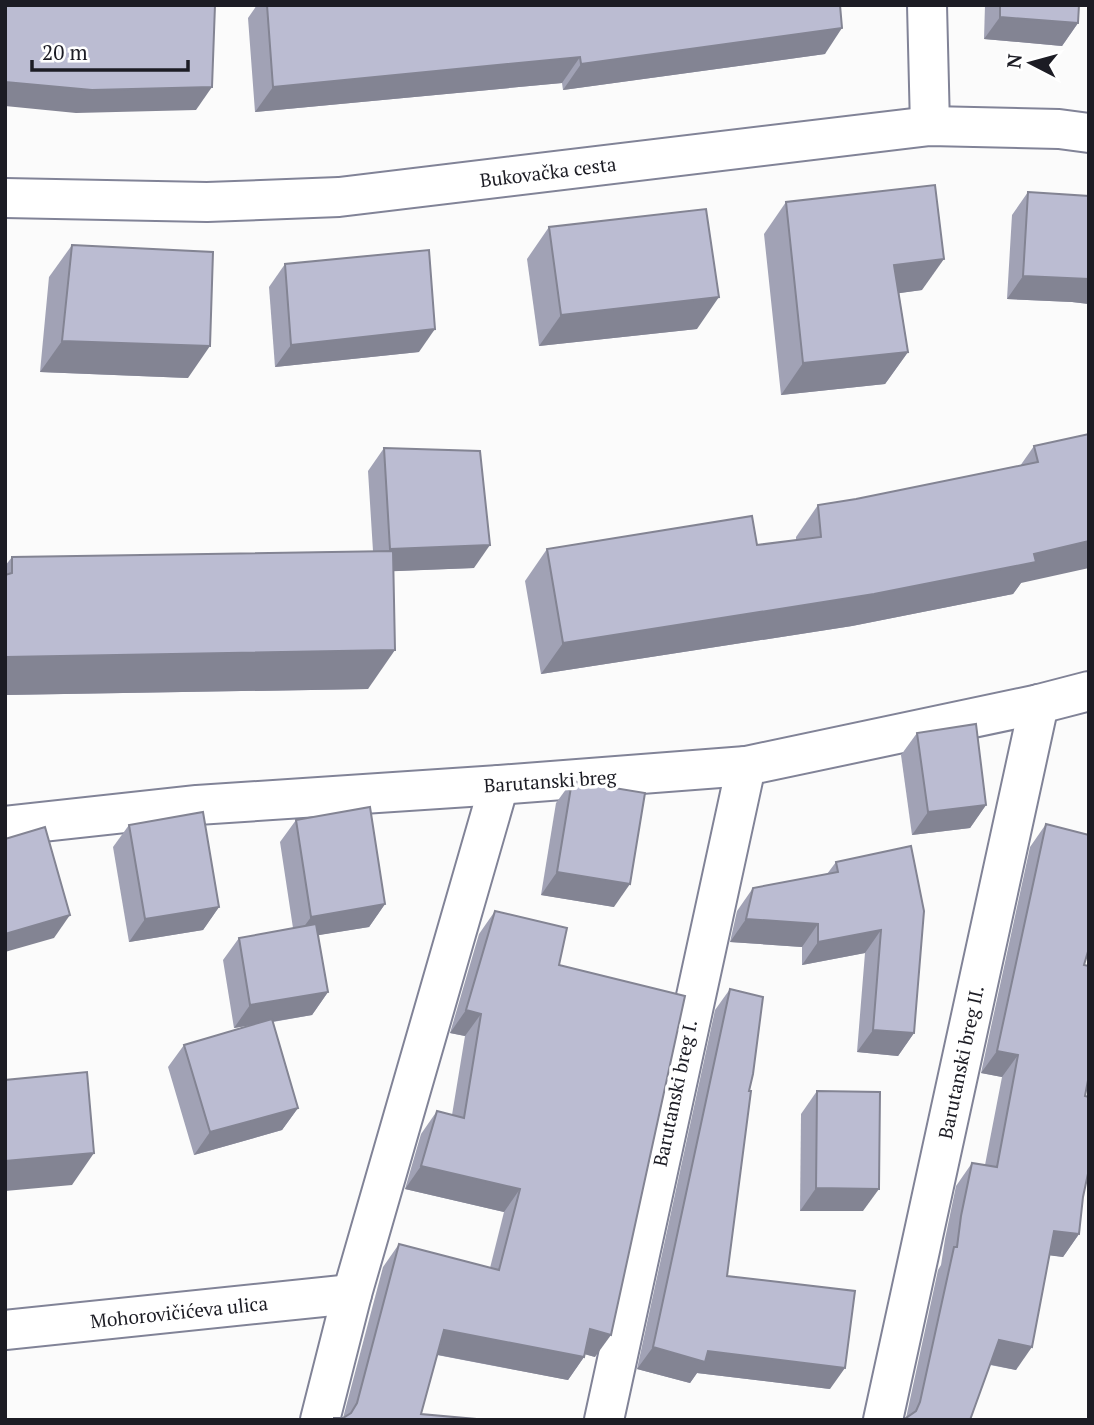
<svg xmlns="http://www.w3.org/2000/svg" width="1094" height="1425" font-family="'PT Serif',serif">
	<rect width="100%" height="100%" fill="#fbfbfb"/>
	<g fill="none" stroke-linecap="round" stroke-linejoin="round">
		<defs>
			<g id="street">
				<path d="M927,5L930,126"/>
				<path d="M5,826L197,805L499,785L746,766L1039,704L1089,691"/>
				<path d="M5,1330L352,1294"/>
				<path d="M320,1420L352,1294L499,785"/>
				<path d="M604,1420L746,766"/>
				<path d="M883,1420L1039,704"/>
			</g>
			<path id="secondary" d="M5,198L207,202L339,197L930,126L1059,129L1089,133"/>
		</defs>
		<!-- street casing -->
		<use href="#street" stroke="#818397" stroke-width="42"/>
		<!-- secondary casing -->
		<use href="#secondary" stroke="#818397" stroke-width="42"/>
		<!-- street -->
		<use href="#street" stroke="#fff" stroke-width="38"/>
		<!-- secondary -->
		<use href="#secondary" stroke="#fff" stroke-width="38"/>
	</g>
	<!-- wall -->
	<g fill="#a1a2b5">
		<path d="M257,5H840L825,54L563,90L562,83L255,112L248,18Z"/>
		<path d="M985,5H1079L1078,23L1062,46L984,39Z"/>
		<path d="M1028,192L1089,196V304L1072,302L1007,299L1012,215Z"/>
		<path d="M786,202L922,290L899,293L908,352L885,384L781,395L764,234Z"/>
		<path d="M549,227L697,329L539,346L527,259Z"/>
		<path d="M72,245L188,378L40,372L49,277Z"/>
		<path d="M285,264L419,352L275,367L269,287Z"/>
		<path d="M1089,434L1021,583L1013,594L852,626L541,674L525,581L547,549L757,545L796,540V537L818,505L856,499L1020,466L1034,446Z"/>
		<path d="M384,448L474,568L394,571L368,689L5,695V566L12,557L373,551L368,471Z"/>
		<path d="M917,733L986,805L970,828L912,835L901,755Z"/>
		<path d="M572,781L614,907L541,895L556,803Z"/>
		<path d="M296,820L385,904L369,927L318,935L328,992L312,1015L273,1022L298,1108L282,1130L194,1155L168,1067L184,1045L251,1025L234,1028L223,960L239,938L293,928L280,842Z"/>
		<path d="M1046,824L1084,965L1085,1096L1083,1197L1079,1234L1063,1257L1050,1255L1016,1370L990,1365L970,1420H905L906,1418L938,1270L941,1265L945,1239L956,1186L972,1163L985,1165L1002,1077L981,1073L1030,847Z"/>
		<path d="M129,825L219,907L203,930L129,942L113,847Z"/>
		<path d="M911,846L914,1033L898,1056L857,1052L865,953L802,965V947L730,942L737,911L753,888L827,874L836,862Z"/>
		<path d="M495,911L559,965L595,1357L584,1354V1357L568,1380L437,1355L421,1414L488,1420H333L334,1418H343L383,1267L399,1244L490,1268L504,1212L405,1189L421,1134L437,1111L452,1115L465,1036L450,1033L479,934Z"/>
		<path d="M730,989L749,1091L727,1276L830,1389L697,1373L690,1383L637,1369L715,1010Z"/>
		<path d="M817,1091L863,1211H800L801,1114Z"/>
	</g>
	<!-- shaded-wall -->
	<g fill="#838493">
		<path d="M1000,17L1078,23L1062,46L984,39Z"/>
		<path d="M842,28L825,54L563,90L581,64Z"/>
		<path d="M580,57L562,83L255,112L273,87Z"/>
		<path d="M5,82L212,87L196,110L76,113L5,106Z"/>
		<path d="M944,259L922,290L872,297L894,265Z"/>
		<path d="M1023,276L1089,279V304L1072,302L1007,299Z"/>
		<path d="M719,297L697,329L539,346L561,315Z"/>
		<path d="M435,329L419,352L275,367L291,345Z"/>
		<path d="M62,341L210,346L188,378L40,372Z"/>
		<path d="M908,352L885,384L781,395L803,363Z"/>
		<path d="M1089,541V568L1021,583L1013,594L852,626L541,674L563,643L1034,554Z"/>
		<path d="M490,545L474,568L374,572L390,549Z"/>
		<path d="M395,650L368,689L5,695V657Z"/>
		<path d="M986,805L970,828L912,835L928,812Z"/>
		<path d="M557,872L630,884L614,907L541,895Z"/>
		<path d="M385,904L369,927L295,939L311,917Z"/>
		<path d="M219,907L203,930L129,942L145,919Z"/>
		<path d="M70,915L54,938L5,952V934Z"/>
		<path d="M746,919L818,924L802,947L730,942Z"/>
		<path d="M881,930L865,953L802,965L818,942Z"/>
		<path d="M328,992L312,1015L234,1028L250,1005Z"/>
		<path d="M466,1010L481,1014L465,1036L450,1033Z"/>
		<path d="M873,1030L914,1033L898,1056L857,1052Z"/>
		<path d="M997,1051L1018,1055L1002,1077L981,1073Z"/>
		<path d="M298,1108L282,1130L194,1155L210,1132Z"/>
		<path d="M94,1153L72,1185L5,1191V1161Z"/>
		<path d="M421,1166L520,1189L504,1212L405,1189Z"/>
		<path d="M816,1188L879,1189L863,1211H800Z"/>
		<path d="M1054,1231L1079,1234L1063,1257L1038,1254Z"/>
		<path d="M590,1329L611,1335L595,1357L574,1351Z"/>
		<path d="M444,1330L584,1357L568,1380L428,1353Z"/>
		<path d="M999,1340L1032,1347L1016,1370L983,1363Z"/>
		<path d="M653,1347L708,1351L845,1368L830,1389L697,1373L690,1383L637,1369Z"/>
	</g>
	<!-- building -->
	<g fill="#bbbcd2" stroke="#838493" stroke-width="2">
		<path d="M5,5H215L212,87L92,90L5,82Z"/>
		<path d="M267,5H840L842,28L581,64L580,57L273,87Z"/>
		<path d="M1000,5H1079L1078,23L1000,17Z"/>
		<path d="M935,185L944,259L894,265L908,352L803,363L786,202Z"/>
		<path d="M1028,192L1089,196V279L1023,276Z"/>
		<path d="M706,209L719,297L561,315L549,227Z"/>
		<path d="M72,245L213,252L210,346L62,341Z"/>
		<path d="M429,250L435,329L291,345L285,264Z"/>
		<path d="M1089,434V541L1034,554L1036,562L874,594L563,643L547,549L752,516L757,545L821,537L818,505L856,499L1038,462L1034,446Z"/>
		<path d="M384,448L480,451L490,545L390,549Z"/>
		<path d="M393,551L395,650L5,657V575L12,573V557Z"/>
		<path d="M976,724L986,805L928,812L917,733Z"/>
		<path d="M572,781L645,793L630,884L557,872Z"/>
		<path d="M370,807L385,904L311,917L296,820Z"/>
		<path d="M203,812L219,907L145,919L129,825Z"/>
		<path d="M1046,824L1089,835V948L1084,965L1089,966V1075L1085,1096L1089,1097V1169L1083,1197L1079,1234L1054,1231L1032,1347L999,1340L970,1420H905L906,1418L916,1411L920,1402L954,1247H957L961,1216L972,1163L997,1167L1018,1055L997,1051Z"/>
		<path d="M45,827L70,915L5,934V839Z"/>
		<path d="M911,846L924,911L914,1033L873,1030L881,930L818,942V924L746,919L753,888L838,872L836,862Z"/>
		<path d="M495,911L567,928L559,965L685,996L611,1335L590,1329L584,1357L444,1330L421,1414L488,1420H334V1418H343L351,1413L357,1403L399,1244L499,1270L520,1189L421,1166L437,1111L464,1118L481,1014L466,1010Z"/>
		<path d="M316,924L328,992L250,1005L239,938Z"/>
		<path d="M730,989L763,997L753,1074L749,1091H751L727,1276L855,1291L845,1368L708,1351L705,1362L653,1347Z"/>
		<path d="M272,1019L298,1108L210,1132L184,1045Z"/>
		<path d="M87,1072L94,1153L5,1161V1080Z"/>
		<path d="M817,1091L880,1092L879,1189L816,1188Z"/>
	</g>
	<g text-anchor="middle" stroke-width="7" stroke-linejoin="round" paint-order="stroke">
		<!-- street labels -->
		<g font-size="19" fill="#1c1c24" stroke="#fff">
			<text transform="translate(548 172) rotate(-7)" y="7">Bukovačka cesta</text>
			<text transform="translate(550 781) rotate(-4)" y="7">Barutanski breg</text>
			<text transform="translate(961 1062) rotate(-78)" y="7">Barutanski breg II.</text>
			<text transform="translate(675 1093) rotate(-78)" y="7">Barutanski breg I.</text>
			<text transform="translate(179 1312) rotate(-6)" y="7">Mohorovičićeva ulica</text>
		</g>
	</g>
	<!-- border -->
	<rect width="1094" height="1425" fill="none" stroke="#1c1c24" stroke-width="14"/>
	<!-- north arrow -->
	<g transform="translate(1031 63) rotate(276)" stroke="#ffffff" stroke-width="5" paint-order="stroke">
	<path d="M0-5L12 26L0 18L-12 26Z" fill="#1c1c24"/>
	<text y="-10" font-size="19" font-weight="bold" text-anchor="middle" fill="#1c1c24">N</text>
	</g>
	<!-- scale -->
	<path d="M32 60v10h156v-10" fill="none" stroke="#1c1c24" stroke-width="3.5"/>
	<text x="42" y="60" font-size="21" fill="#1c1c24" stroke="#ffffff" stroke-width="5" paint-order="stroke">20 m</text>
</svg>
